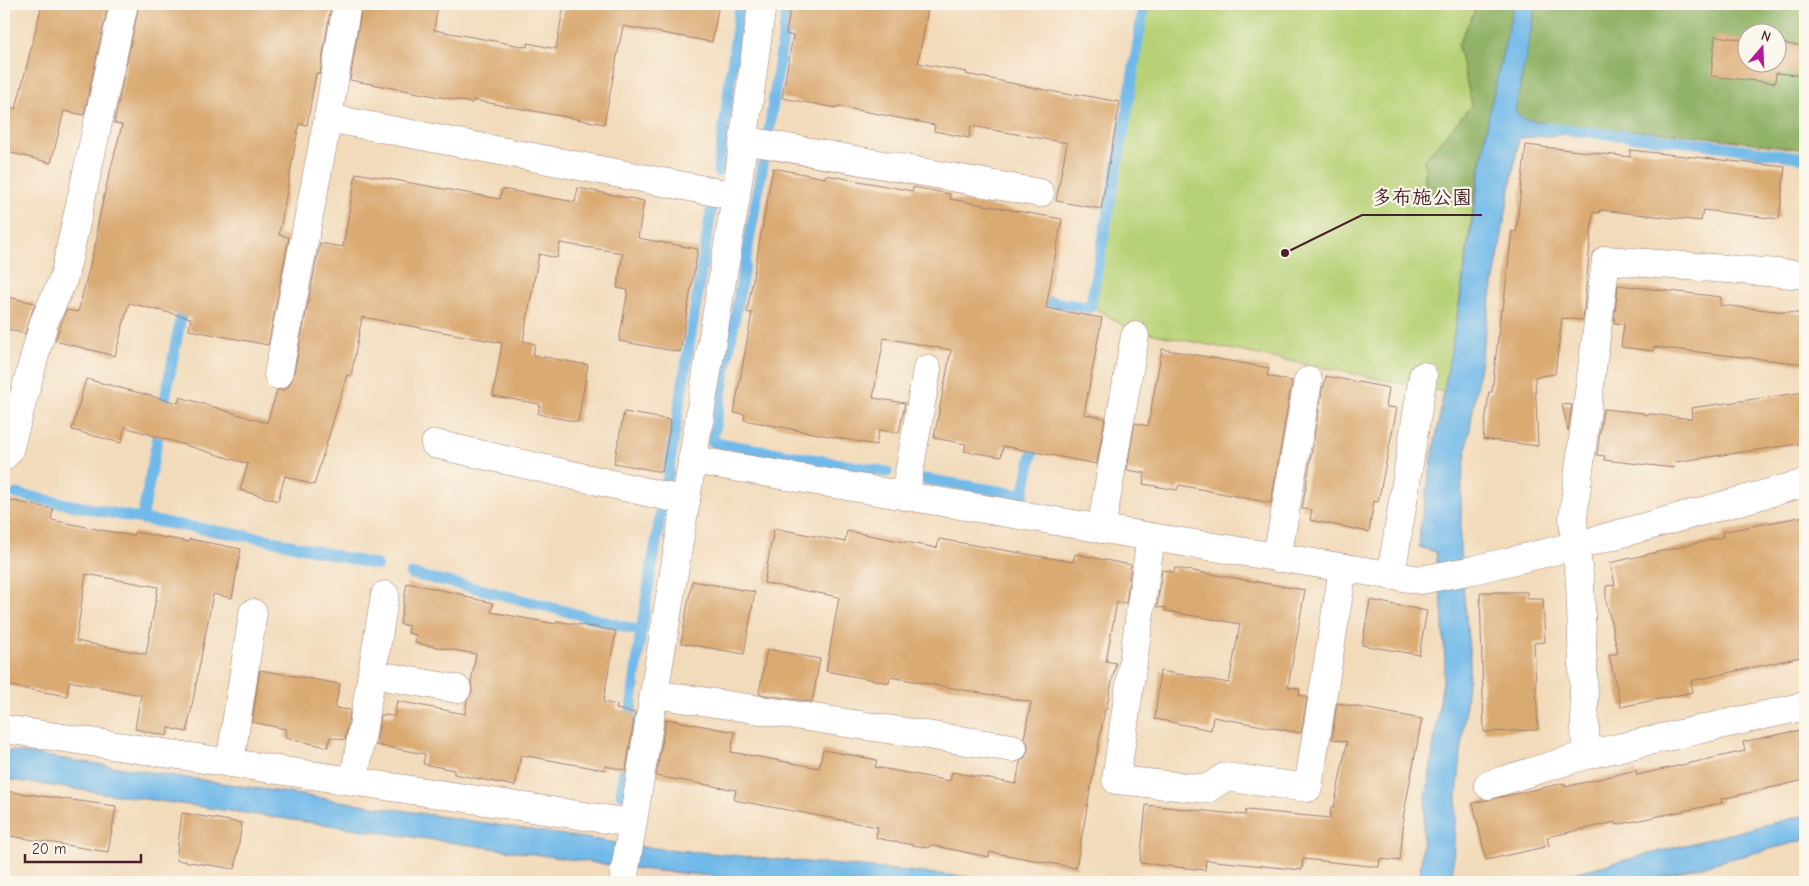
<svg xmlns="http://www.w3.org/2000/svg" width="1809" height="886" font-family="'Comic Neue','Klee One',sans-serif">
	<rect width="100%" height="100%" fill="#fbf7ec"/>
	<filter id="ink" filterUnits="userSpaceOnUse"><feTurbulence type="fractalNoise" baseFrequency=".02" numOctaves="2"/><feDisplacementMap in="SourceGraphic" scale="10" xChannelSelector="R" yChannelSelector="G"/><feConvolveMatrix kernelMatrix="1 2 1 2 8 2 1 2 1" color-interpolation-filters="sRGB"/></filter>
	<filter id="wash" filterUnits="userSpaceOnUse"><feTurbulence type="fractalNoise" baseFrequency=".0096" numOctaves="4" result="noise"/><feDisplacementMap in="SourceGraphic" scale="20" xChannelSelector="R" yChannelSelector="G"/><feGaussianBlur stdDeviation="1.12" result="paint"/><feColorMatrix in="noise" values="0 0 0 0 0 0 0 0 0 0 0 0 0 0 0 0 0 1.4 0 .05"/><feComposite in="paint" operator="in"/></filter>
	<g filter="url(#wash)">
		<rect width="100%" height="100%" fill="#f2dbbb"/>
		<!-- built -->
		<path fill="#f2d4be" d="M639,869L720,877V882H637Z"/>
		<!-- green -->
		<path fill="#b7d176" stroke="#807850" d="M1146,4H1478L1458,45L1472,105L1424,160L1426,195L1474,202L1459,305L1444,392L1129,329L1093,307L1132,94Z"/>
		<!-- forest -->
		<path fill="#91b367" stroke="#6e6949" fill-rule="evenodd" d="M1478,4H1805V150L1683,134L1561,126L1489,115L1474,202L1426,195L1424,160L1472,105L1458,45ZM1746,32H1776V62H1746Z"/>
		<!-- water -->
		<g fill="#71b9e9" stroke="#5e6c8a">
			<path d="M1514,4H1536L1515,111L1523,119L1561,126V135L1519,138L1488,314L1462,479L1460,550L1470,661L1456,808L1452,882H1425L1420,878L1425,807L1445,665L1442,608L1436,552L1419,547L1420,529L1459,305L1489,114Z"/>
			<path d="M4,750L643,847L1024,882H775L639,869L4,779Z"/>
			<path d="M1805,815V840L1640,882H1537Z"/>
		</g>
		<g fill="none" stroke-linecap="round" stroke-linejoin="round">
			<!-- stream -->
			<g stroke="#71b9e9" stroke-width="11">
				<path d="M1546,128L1690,142L1805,158"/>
				<path d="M769,130L788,4"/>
				<path d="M763,165L712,442L887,472"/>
				<path d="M718,172L740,4"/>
				<path d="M184,301L142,519L265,539L377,565"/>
				<path d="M1034,302L1035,299L1090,308L1126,118L1144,4"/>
				<path d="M925,479L1023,495L1036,437"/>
				<path d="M667,481L711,211"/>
				<path d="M16,494L142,519"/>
				<path d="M411,574L480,589L641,631"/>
				<path d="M629,726L641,631L661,512"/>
				<path d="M621,794L626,756"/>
			</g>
		</g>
		<g id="blocks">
			<!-- building -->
			<g fill="#daaa73" fill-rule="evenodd">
				<path d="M42,4H108L84,115L64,111L51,163L4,151V106L16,109Z"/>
				<path d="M139,4H331L320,74L316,73L307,125L299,124L279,235L289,237L268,345L189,330L191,318L129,303L115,356L55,341L66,310L78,312L98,234L96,233L105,191L122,125L114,123Z"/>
				<path d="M362,4H438L434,30L527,47L528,43L556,49L564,4H719L712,42L623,26L604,124L473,100L472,103L350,80Z"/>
				<path d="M791,4H929L918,63L967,72L966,74L1075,96L1076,94L1120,102L1101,209L1056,201L1067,143L971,126L969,138L934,131L935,125L837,106V108L782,98L793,36L786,34Z"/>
				<path d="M1715,36L1746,40V62H1776V43L1805,46V76L1776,73L1775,83L1711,76Z"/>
				<path d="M1526,145L1630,157V150L1785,167L1779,219L1703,210L1701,221L1600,210L1599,213L1593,212L1583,320L1562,318L1555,374L1535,377L1538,446L1483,439L1489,392H1492L1501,309L1503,310L1512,231L1516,232Z"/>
				<path d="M773,168L825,178L826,175L913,191V187L950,194V199L1062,219L1046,308L1102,318L1084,414L1105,418L1097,464L1003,446L1001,457L964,451L966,444L934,438L951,350L884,338L873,398L905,403L899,433L879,430L876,445L744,420L745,414L734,413L752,313L747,312Z"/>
				<path d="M356,173L500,199L502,189L575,202L578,188L644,201L638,238L698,249L680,352L619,341L628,290L617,288L623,253L560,243L557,258L539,254L523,341L535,344L533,355L588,365L578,422L538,414L540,404L493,396L502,343L362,317L351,376L347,375L314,485L285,476L278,501L240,490L248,464L125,427L121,443L72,430L86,379L178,403L180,397L267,423L277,390H284L289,386L293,378L320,243L343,247Z"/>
				<path d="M1618,285L1721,297L1720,305L1805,314V364L1654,347L1653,351L1621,347L1624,324L1614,323Z"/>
				<path d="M4,296L35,303L25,334L4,328Z"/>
				<path d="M1162,349L1269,368L1267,376L1292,381L1271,503L1179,485L1177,490L1143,484L1145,473L1127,470L1135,423L1148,426Z"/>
				<path d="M1326,376L1389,388L1386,407L1397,408L1378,502L1374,501L1369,532L1310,520L1312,510L1302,509L1323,386L1324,387Z"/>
				<path d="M1805,392V443L1675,462L1674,468L1604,460L1605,456L1597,455L1603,409L1644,413V415L1651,414L1692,419L1691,408Z"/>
				<path d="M1562,404L1572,405L1568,431Z"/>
				<path d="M624,412L671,420L662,472L614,463Z"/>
				<path d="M4,499L53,509L51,520L133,536L134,532L189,542V539L241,549L232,598L213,594L187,732L169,728L167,736L135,729L141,695L69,681L67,696L4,685ZM86,574L158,587L146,654L76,641Z"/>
				<path d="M1805,516V656L1691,681L1693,692L1621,707L1609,655L1618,653L1606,600V586L1615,585L1610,563L1723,537L1722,532Z"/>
				<path d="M774,528L845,542L847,531L937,548L939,539L1073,562L1075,554L1131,565L1126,603L1117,602L1106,661L1116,663L1106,710L1105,709L1076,868L990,852L989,857L930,845L929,848L876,838L878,827L734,800L736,790L656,776L666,719L735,732L731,752L819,768L823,750L877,760L875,767L950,781L952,772L1016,784L1020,762L1025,757L1028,751V743L1024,738L1031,702L890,677L889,683L826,671L839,597L764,583Z"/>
				<path d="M1175,568L1305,590L1288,687L1300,689L1299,695L1307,697L1301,733L1213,717L1211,730L1155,719L1160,671L1229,683L1240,624L1166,611V608L1157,607L1162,570L1174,572Z"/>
				<path d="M692,581L755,592L744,654L681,643Z"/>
				<path d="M407,583L465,595V597L493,603L491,612L556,624L557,621L616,631L603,702L617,705L616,709L635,713L626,770L605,766V770L521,755L515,786L454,774V770L423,764L425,754L376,745L381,715L394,716L397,701L465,714L467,700L472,692L471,682L476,654L415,643L416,635L408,633L409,626L400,624Z"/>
				<path d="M1480,592H1527V599H1543L1545,642L1534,643L1538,730L1484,732Z"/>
				<path d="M1370,600L1427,611L1419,655L1362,645Z"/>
				<path d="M767,649L820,659L812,702L759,694Z"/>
				<path d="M260,670L340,684L335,708L350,710L345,740L330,737L328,747L285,738L286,729L252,722Z"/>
				<path d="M1337,703L1422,719L1403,818H1404L1400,861L1380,859L1379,867L1303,859L1302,870L1206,860L1205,870L1140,863L1146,805L1245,815L1246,810L1330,818L1331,807H1334L1347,742L1332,739Z"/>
				<path d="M1805,729V780L1721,799L1722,803L1616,825V822L1547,837L1549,846L1486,860L1473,803L1565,783V787L1636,770L1637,775L1745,751L1743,742Z"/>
				<path d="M4,791L116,806L108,852L4,835Z"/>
				<path d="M182,813L242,823L235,869L176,860Z"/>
			</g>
		</g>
	</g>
	<g filter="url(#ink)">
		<use href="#blocks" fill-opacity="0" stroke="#9e7d73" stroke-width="1"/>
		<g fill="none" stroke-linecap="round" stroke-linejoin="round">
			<defs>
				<g id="minor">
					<path d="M328,118L736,196"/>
					<path d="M744,140L1040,193"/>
					<path d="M1805,275L1606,260L1573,517L1575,546L1580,580L1586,755L1805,706"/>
					<path d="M278,375L328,118L347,4"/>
					<path d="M435,444L686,501"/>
					<path d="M4,456L9,450L44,322L64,277L124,4"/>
					<path d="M692,460L1151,537L1421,580L1473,570L1575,546L1805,483"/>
					<path d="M905,496L927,369"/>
					<path d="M1101,529L1135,336"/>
					<path d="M1151,537L1116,780L1207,789L1225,777L1308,788L1343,568"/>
					<path d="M1277,558L1308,381"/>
					<path d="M1391,576L1423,376"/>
					<path d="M372,674L457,689"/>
					<path d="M654,694L1013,748"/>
					<path d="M4,729C213,761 423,791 632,823"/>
					<path d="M230,763L253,613"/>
					<path d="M354,780L385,595"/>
					<path d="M1488,785L1586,755"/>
					<path d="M623,882L736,196L762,4"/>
				</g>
			</defs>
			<!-- minor casing -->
			<use href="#minor" stroke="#9e7d73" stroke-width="29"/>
			<!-- minor -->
			<use href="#minor" stroke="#fff" stroke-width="28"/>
		</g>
	</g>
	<!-- callouts -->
	<path fill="none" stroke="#4a1f2b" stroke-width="2" d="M1285 253L1362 215H1482"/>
	<circle fill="#4a1f2b" stroke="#fbf7ec" stroke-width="2" cx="1285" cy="253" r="5"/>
	<g font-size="20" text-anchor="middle" font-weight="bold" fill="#4a1f2b" stroke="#fbf7ec" stroke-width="4.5" stroke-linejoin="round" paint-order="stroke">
		<text x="1422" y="204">多布施公園</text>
	</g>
	<!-- margin -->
	<rect width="1809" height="886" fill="none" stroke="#fbf7ec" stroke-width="20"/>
	<!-- north arrow -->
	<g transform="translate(1762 48) rotate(19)"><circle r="24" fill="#fbf7ec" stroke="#b4a19f"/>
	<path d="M0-4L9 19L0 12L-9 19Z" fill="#b5179e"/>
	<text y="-8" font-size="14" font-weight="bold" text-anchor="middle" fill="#4a1f2b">N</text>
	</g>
	<!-- scale -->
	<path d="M25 854v8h116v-8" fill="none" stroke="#4a1f2b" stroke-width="2.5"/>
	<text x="32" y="854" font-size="15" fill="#4a1f2b" stroke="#fbf7ec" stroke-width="4" paint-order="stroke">20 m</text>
</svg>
